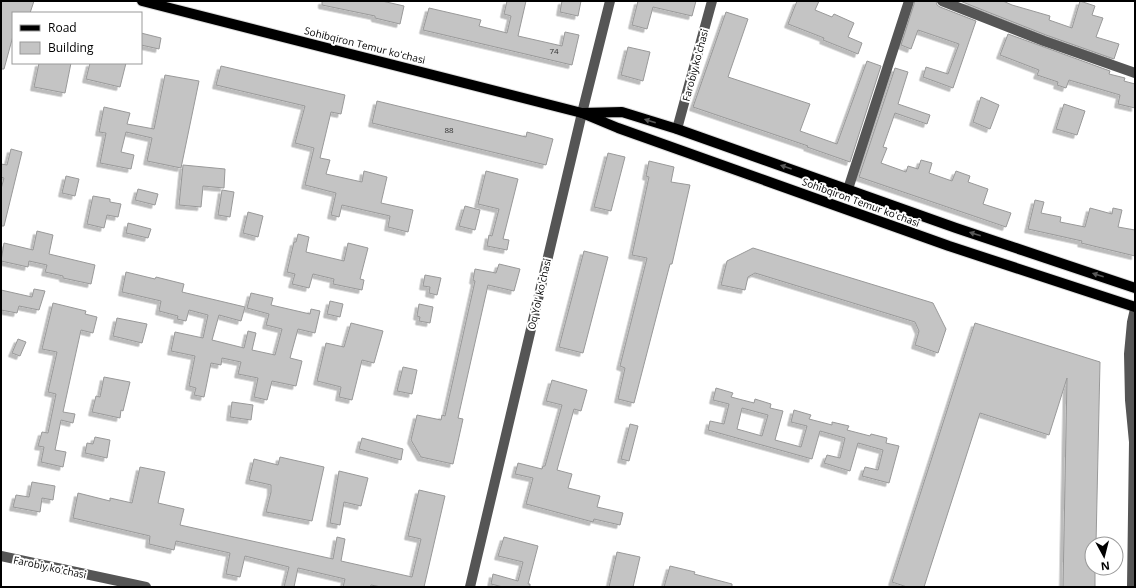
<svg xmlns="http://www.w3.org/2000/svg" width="1136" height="588" font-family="'Open Sans',sans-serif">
	<defs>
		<filter id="shadow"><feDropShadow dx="-3.5" dy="3.5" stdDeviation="0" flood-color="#0004"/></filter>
	</defs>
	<rect width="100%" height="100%" fill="#fff"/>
	<!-- building -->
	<g fill="#c4c4c4" stroke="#999" fill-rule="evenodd" filter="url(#shadow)">
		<path d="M1,1H34L30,13H13V36L4,69H1Z"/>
		<path d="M322,1H382L404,6L400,24L375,18V16L322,5Z"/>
		<path d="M507,1H526L518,36L562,46L565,32L579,35L572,65L423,30L429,8L481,20L479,26L507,33L511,16L504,14Z"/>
		<path d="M562,1H581L578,16L560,12Z"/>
		<path d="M638,1H696L692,16L653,7L647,29L632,25Z"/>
		<path d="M797,1H819L815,10L832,17L834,14L854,23L848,37L862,43L858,54L823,40L824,38L788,24Z"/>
		<path d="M915,1H936L937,5L940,7L976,21L953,88L923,77L926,67L948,74L959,44L918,30L911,49L901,45Z"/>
		<path d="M960,1H1003L1012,5L1050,16L1049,20L1072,28L1080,1L1095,6L1092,15L1103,18L1096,37L1119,44L1114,59L1046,35Z"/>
		<path d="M726,12L748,19L728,77L810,104L800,131L837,144L867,61L881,66L850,162L807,147L808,146L693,107Z"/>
		<path d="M141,33L161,38L159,49L141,45Z"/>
		<path d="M1008,34L1110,71L1109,74L1125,78L1124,81L1135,84V108L1118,104L1120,95L1069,80L1066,88L1057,85L1058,82L1037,75L1039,70L1000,55Z"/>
		<path d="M628,47L650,52L643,81L621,75Z"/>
		<path d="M39,63H71L65,93L34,87Z"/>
		<path d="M90,63H126L120,87L86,79Z"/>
		<path d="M221,66L345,95L341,114L331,112L320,158L330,160L326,174L362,182L364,171L387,177L381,203L413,210L408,232L388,227L390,216L342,205L339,217L331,215L336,193L305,185L314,148L295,143L305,106L216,85Z"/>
		<path d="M895,68L908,72L898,104L930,115L927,124L895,113L883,147L887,148L881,163L906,172L908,166L918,169L921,160L932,163L929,173L952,181L956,171L970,176L968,182L988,189L983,204L1011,213L1006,227L859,177Z"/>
		<path d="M165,75L199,81L181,168L147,161L152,138L126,132L121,152L134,155L131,169L100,163L106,133L99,132L104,107L130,113L127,124L154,129Z"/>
		<path d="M981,97L999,105L990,129L973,122Z"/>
		<path d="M377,101L526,137L527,132L553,139L546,165L372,123Z"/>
		<path d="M1064,104L1085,111L1077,135L1056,129Z"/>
		<path d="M11,149L22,152L4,226H1V189L4,178L1,177V164L7,165Z"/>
		<path d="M608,153L625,157L611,211L594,207Z"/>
		<path d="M649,161L674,167L671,182L690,185L672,264H670L634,403L618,399L625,368L620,366L647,258L632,255L649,177L646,176Z"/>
		<path d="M183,165L225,169L224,188L203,186L201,207L179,205Z"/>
		<path d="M486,171L518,179L503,239L509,240L507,250L487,246L489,235L492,236L499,209L478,204Z"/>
		<path d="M66,176L79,179L75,196L62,193Z"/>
		<path d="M138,189L158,194L155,205L135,200Z"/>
		<path d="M222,190L234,192L230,217L218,215Z"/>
		<path d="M93,196L110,199V202L121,204L118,217L107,215L104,228L87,224Z"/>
		<path d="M1035,200L1044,202L1041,213L1061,217L1060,222L1085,227L1090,208L1112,214L1113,208L1122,210L1118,227L1135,230V256L1081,243L1082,241L1028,229Z"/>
		<path d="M465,206L480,210L475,230L459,226Z"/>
		<path d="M248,212L263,216L258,237L243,233Z"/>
		<path d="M128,223L151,229L148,238L126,233Z"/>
		<path d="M37,231L53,235L49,254L95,265L91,284L63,278V276L45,272L47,265L29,261L28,267L1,261L4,243L33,250Z"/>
		<path d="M298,234L309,237L306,252L344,261L348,243L368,248L360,279L364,280L362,290L333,284L334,279L313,274L309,288L292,284L295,274L287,272L294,242H296Z"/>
		<path d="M753,248L933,303L946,329L938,353L915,345L919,331L915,322L755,273L748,277L745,290L721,285L727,261Z"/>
		<path d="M584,251L608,257L583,353L559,347Z"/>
		<path d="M499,264L520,269L514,291L488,285L458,418L463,419L453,464L421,457L411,440L417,415L441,420L442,415L445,416L475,281L473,280L475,269L496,273Z"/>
		<path d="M126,272L155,279L156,277L184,284L182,292L245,307L241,321L219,315L212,340L244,348L248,331L256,333L252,350L275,355L282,329L266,325L269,314L247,308L251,293L273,298L271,305L310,314L311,309L320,311L315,333L298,329L290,358L302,361L296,386L272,381L267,400L254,397L258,378L238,374L241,362L222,358L221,365L211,363L204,397L194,395L196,388L189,386L195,356L171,351L175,332L203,338L208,315L189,310L186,321L177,319L178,316L159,311L161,301L122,292Z"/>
		<path d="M425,275L441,278L437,295L429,293L430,287L423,286Z"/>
		<path d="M34,289L45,291L39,310L19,306L17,313L1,310V290L32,297Z"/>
		<path d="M330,301L343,304L340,317L327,314Z"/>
		<path d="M53,303L86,311L85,314L97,317L93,333L81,330L73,366L63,412L75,414L73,423L61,420L55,450L66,452L63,467L41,462L44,447L38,446L42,432L48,433L56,394L48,392L57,352L42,349Z"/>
		<path d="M419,304L433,307L430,323L419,321L420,317L417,316Z"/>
		<path d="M117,318L147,324L142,343L113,336Z"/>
		<path d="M351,323L383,331L374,363L362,360L352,400L339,397L341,387L317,381L326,343L344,347Z"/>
		<path d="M975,323L1100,362L1096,544H1092V568H1095V587H1063L1067,378L1049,435L980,413L924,587H907L892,582Z"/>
		<path d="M18,339L26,342L20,356L12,353Z"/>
		<path d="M403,367L417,370L412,394L397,391Z"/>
		<path d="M104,377L130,382L123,411L121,410L120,418L92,412L96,396L100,397Z"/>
		<path d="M552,380L587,390L581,411L574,409L557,470L572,474L568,488L600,496L597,507L623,513L620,525L594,519L593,522L526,504L533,478L515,474L518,463L542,469L543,466H545L562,405L546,401Z"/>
		<path d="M716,388L733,393L731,397L754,403L755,399L771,404L770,408L783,411L775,440L801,447L807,426L791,422L794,410L811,415L809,419L832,425V422L849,426L847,430L870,436L871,434L887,438L886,443L899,446L889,483L862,476L865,467L878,470L883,450L858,443L850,471L824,463L827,455L840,458L845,438L820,431L812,459L708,430L710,421L724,424L729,404L713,400ZM742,408L768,415L762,436L737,429Z"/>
		<path d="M232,402L253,405L251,420L230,417Z"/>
		<path d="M630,424L638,426L629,461L621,459Z"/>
		<path d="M95,437L110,440L107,458L85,453L87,443L93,444Z"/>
		<path d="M362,438L403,449L401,460L359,449Z"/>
		<path d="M280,457L324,467L312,521L266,512L271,492V485L249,480L254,459L278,465Z"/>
		<path d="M140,467L165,472L158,503L184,509L180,525L333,559L337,537L345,539L341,561L412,577L421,539L408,536L419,490L445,496L424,587H381L371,585L370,587H343L345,579L298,568L294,587H284L289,567L245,556L240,577L226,574L230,553L176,541L174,550L149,544L150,536L73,518L78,493L110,501V498L132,503Z"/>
		<path d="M339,471L368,478L361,506L344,502L340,525L330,523Z"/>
		<path d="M32,482L55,486L53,500L42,498L40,512L13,507L16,495L29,497Z"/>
		<path d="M504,537L538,546L528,584H530V587H503L491,584L493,574L518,581L523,562L498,556Z"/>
		<path d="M617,552L640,557L633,587H609Z"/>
		<path d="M670,566L695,572L694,574L732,584V587H664Z"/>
	</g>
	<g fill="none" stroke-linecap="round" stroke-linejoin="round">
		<defs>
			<g id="major">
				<path d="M142,1L582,113"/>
				<path d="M1135,288L956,228L677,129L622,112L582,113L618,128L949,246L1135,307"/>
			</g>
		</defs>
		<!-- major casing -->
		<use href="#major" stroke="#dbdbdb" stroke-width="12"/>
		<!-- minor -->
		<g stroke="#555" stroke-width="10">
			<path d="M942,1L1044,41L1135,73"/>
			<path d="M677,129L712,1"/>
			<path d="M848,189L909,1"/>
			<path d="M1,556L146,587"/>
			<path d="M470,587L582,113L610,1"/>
			<path d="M1132,587L1134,442L1130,400L1129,354L1132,322L1135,309"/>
		</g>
		<!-- major -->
		<use href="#major" stroke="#000" stroke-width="10"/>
	</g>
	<!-- one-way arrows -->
	<defs><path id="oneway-solid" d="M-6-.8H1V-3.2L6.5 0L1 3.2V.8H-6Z"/></defs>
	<g fill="#595959">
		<use href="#oneway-solid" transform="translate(650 121) rotate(-163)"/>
		<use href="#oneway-solid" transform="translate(786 167) rotate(-161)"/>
		<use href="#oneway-solid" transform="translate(975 234) rotate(-162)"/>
		<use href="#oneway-solid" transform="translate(1098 275) rotate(-162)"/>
	</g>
	<g text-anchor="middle" stroke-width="4" stroke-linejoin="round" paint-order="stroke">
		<!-- number labels -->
		<g font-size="8" fill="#313131">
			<text x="554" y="54">74</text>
			<text x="449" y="133">88</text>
		</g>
		<!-- street labels -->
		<g font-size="10" fill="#000" stroke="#fff">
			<text transform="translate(365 45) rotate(14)" y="4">Sohibqiron Temur koʻchasi</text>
			<text transform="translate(695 65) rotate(-75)" y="4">Farobiy ko'chasi</text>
			<text transform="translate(861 202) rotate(20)" y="4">Sohibqiron Temur koʻchasi</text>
			<text transform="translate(539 294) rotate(-77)" y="4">Oq Yol' ko'chasi</text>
			<text transform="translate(50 567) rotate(12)" y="4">Farobiy ko'chasi</text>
		</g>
	</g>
	<!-- border -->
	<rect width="1136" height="588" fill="none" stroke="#000000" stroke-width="4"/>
	<!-- legend -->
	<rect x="12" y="12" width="130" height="52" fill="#ffffff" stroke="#999999"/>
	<rect x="20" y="25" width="20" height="6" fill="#000000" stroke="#999999"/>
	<text x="48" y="32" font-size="12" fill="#000000">Road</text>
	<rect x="20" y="42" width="20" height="12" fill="#c4c4c4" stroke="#999999"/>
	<text x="48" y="52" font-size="12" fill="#000000">Building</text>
	<!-- north arrow -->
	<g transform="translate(1104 556) rotate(173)"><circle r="19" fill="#ffffff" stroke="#999999"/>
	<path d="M0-3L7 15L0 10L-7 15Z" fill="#000000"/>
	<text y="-6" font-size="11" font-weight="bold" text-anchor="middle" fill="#000000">N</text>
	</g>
</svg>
